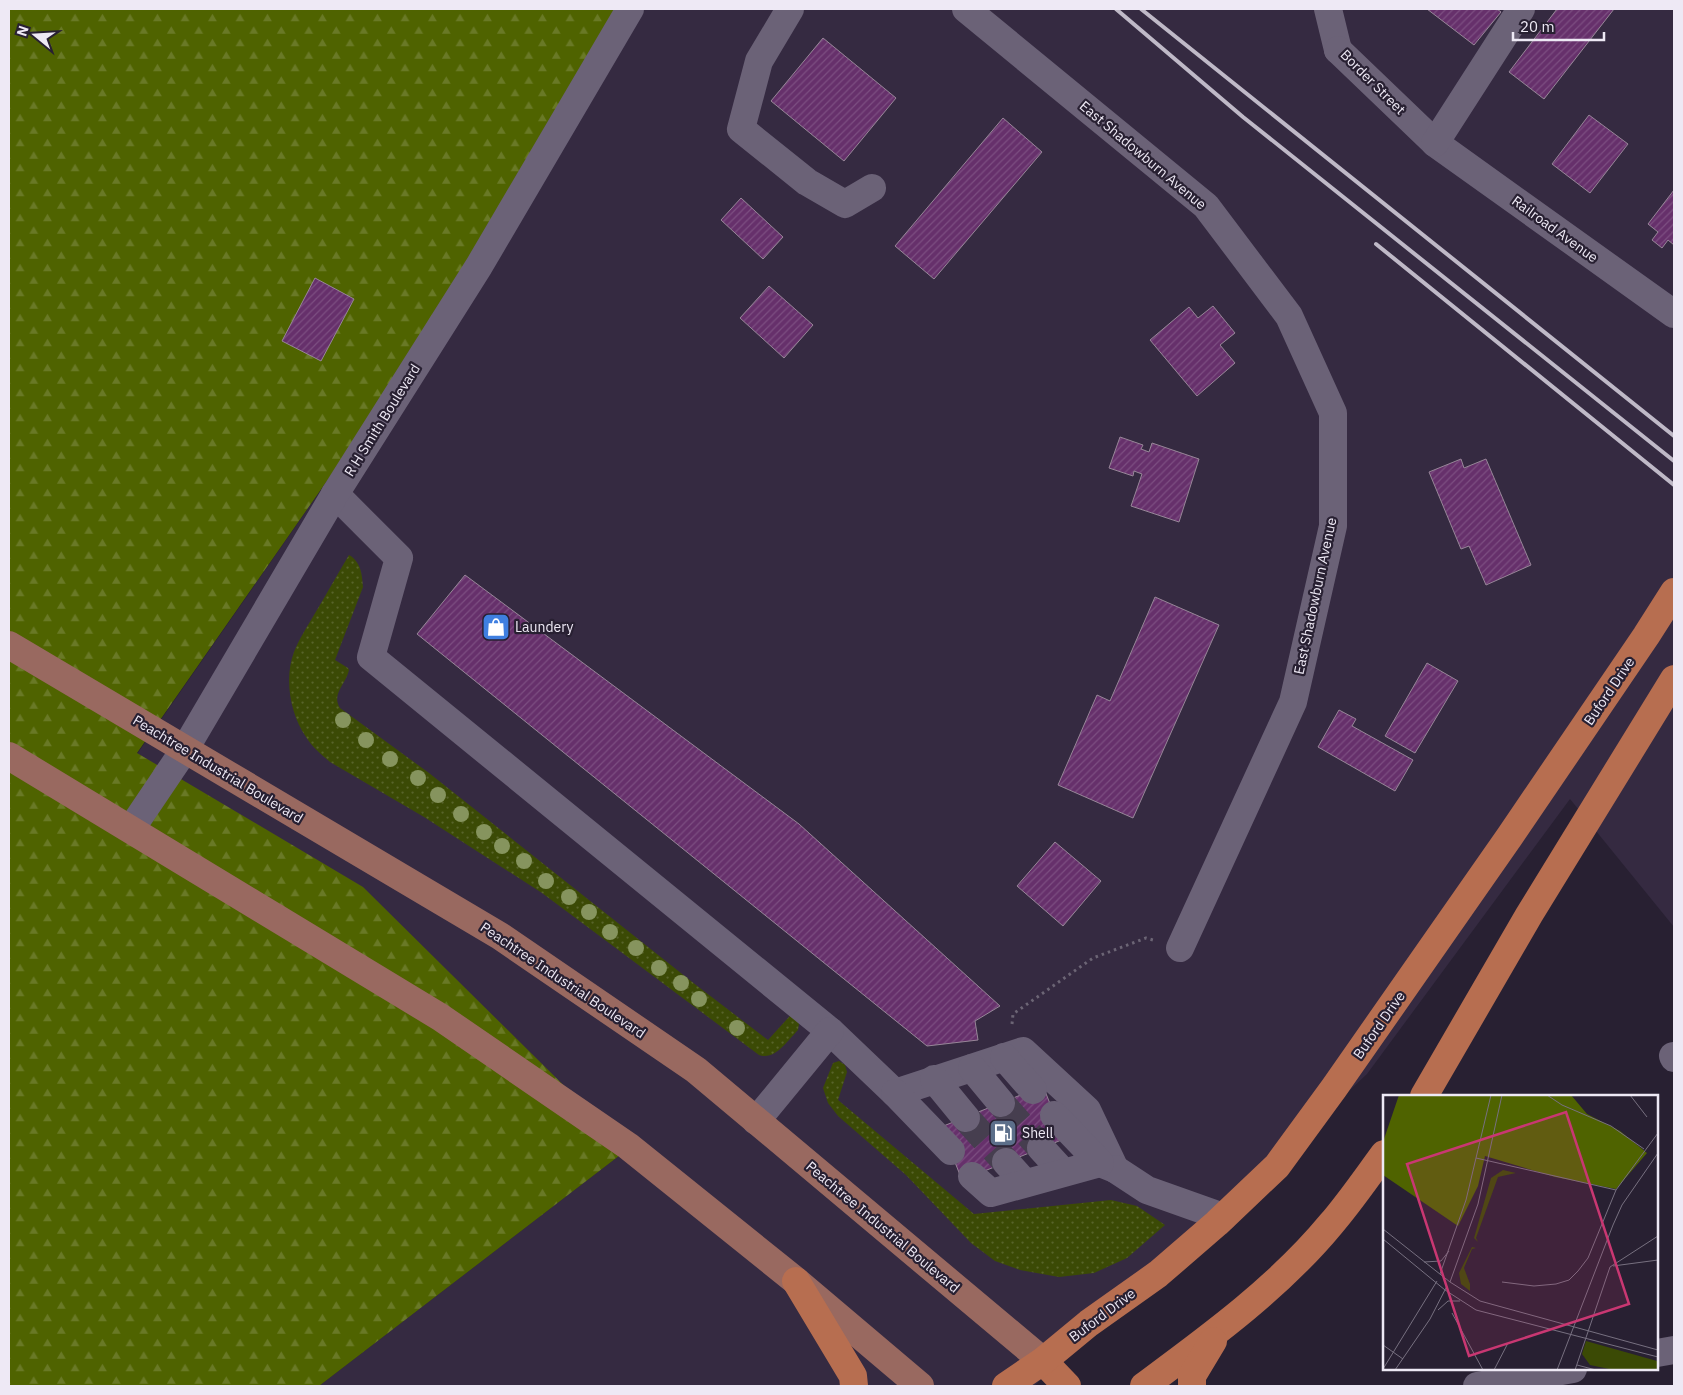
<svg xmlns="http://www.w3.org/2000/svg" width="1683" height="1395" font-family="'IBM Plex Sans',sans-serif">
	<defs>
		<pattern id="grass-dots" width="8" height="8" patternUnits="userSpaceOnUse" patternTransform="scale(1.25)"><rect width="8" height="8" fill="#3b4a05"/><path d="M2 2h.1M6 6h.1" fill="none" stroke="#58642a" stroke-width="1.8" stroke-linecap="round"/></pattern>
		<pattern id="forest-firs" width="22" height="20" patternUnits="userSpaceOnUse" patternTransform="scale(1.25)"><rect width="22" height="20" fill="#4f6300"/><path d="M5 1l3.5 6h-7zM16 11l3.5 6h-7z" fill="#697926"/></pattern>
		<pattern id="building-hatch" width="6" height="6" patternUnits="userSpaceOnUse" patternTransform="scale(1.25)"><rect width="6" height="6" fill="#66306b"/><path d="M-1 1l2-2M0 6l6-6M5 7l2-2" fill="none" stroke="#7c4e81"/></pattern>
	</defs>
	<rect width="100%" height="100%" fill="#282032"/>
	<!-- built -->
	<path fill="#352a41" d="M623,9H1674V927L1570,799L1367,1074L1034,1386H319L628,1149L137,754L486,253Z"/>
	<!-- grass -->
	<g fill="url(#grass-dots)">
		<path d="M349,555C361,562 362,574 363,587L335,660L348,668L349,670C346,684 331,694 340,708L429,773L696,985L768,1040L788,1018L790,1016L796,1018L799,1024L798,1030C788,1040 775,1061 759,1055L542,893L424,817L330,762C321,754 312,747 306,737C290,714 284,678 294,652C299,639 307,627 314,615C326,595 337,575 349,555Z"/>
		<path d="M839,1061L845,1065L847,1072L838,1100L974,1214L1111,1200L1137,1206L1165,1225L1127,1258L1094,1273L1059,1277L1020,1270L995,1261L971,1243L906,1175L838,1116L828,1103L823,1088L833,1063Z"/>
	</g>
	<!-- forest -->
	<path fill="url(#forest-firs)" d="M9,9H623L486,253L137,753L363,887L628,1149L319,1386H9Z"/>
	<!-- building -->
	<g fill="url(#building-hatch)" stroke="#978698">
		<path d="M1427,9H1497L1501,12L1474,45Z"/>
		<path d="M1557,9H1614L1544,99L1509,72Z"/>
		<path d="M823,38L896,98L844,161L771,101Z"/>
		<path d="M1589,115L1628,144L1590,193L1552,164Z"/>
		<path d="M1003,118L1042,152L934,279L895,246Z"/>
		<path d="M1674,190V245L1668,240L1662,248L1652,240L1658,232L1648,224Z"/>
		<path d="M741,198L783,237L763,259L721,220Z"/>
		<path d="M315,278L354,299L321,361L282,341Z"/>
		<path d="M769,286L813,325L784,358L740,318Z"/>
		<path d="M1213,306L1235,333L1220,345L1235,363L1197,396L1150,340L1189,307L1198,318Z"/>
		<path d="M1120,437L1143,445L1141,449L1149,452L1152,443L1199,459L1179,522L1131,506L1142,474L1134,471L1133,476L1109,468Z"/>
		<path d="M1461,459L1464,468L1486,459L1531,565L1486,585L1469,546L1461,549L1429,472Z"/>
		<path d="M465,575L799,824L1000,1006L975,1021L978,1040L927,1046L417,634Z"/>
		<path d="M1155,597L1219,625L1133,818L1058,785L1097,695L1110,701Z"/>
		<path d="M1427,663L1458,681L1415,753L1385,736Z"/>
		<path d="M1339,710L1356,719L1352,726L1413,760L1395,791L1318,747Z"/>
		<path d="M1055,842L1101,881L1063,926L1017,886Z"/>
		<path d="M1043,1086L1064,1139L962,1180L941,1127Z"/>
	</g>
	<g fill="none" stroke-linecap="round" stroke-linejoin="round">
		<!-- minor-tunnel -->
		<g stroke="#463e4f" stroke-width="28" stroke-dasharray="28 14" stroke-linecap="butt">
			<path d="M1001,1103L1041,1148"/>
			<path d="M966,1118L1006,1162"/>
		</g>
		<!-- path -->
		<path stroke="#6c6575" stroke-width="3" stroke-dasharray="2.5 4" stroke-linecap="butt" d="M1012,1024L1013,1014L1093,958L1146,938L1153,940"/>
		<!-- minor -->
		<g stroke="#6b6277" stroke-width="28">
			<path d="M790,9L759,61L741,129L807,182L845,204L872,188"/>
			<path d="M966,9L1206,206L1289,316L1333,413V526L1293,702L1180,948"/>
			<path d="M1328,9L1338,50"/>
			<path d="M1338,50L1435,143L1674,314"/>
			<path d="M1435,143L1521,9"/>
			<path d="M335,494L399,558L371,657L830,1031L895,1093L1023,1051L1087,1110L1115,1169L1100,1163"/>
			<path d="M131,829L185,749L335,494L479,266L630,9"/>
			<path d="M1673,1056L1674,1058"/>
			<path d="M1004,1057L1033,1090"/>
			<path d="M972,1068L1001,1103"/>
			<path d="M934,1079L966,1118"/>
			<path d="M895,1093L951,1151"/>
			<path d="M756,1121L830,1031"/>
			<path d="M1041,1148L1063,1172"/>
			<path d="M1006,1162L1025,1183"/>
			<path d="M1115,1169L1147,1190L1223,1217"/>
			<path d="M972,1176L991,1193L1100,1163L1054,1115"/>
			<path d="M1657,1353L1674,1350"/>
			<path d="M1477,1386L1573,1369"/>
		</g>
		<!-- major -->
		<g stroke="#996960" stroke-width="28">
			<path d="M9,645L500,936L696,1070L1043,1361"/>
			<path d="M9,756L440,1017L628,1146L796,1281L920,1386"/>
		</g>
		<!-- highway -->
		<g stroke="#b76e50" stroke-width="28">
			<path d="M1424,1096L1529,915L1674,679"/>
			<path d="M796,1281L853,1376L854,1386"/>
			<path d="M1043,1361L1067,1386"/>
			<path d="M1006,1386L1043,1361L1089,1323L1158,1274L1217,1223L1277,1166L1334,1088L1510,836L1646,636L1674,592"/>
			<path d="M1144,1386C1209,1338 1279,1287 1331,1224C1350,1202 1367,1177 1384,1154"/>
			<path d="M1192,1386V1376L1213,1341"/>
		</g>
		<!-- rail -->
		<g stroke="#bfb9c7" stroke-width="4">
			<path d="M1116,9L1243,117L1674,461"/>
			<path d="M1141,9L1674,436"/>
			<path d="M1376,244L1674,485"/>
		</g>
	</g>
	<!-- trees -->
	<g fill="#86945e">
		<circle cx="343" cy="720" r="8"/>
		<circle cx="366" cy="740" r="8"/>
		<circle cx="390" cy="759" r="8"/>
		<circle cx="418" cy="778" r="8"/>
		<circle cx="438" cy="795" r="8"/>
		<circle cx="461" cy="814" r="8"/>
		<circle cx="484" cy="832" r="8"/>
		<circle cx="502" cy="846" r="8"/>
		<circle cx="524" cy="861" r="8"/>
		<circle cx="546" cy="881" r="8"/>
		<circle cx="569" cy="897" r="8"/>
		<circle cx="589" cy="912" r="8"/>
		<circle cx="610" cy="932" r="8"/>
		<circle cx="636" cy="948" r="8"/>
		<circle cx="659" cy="968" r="8"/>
		<circle cx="681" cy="983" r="8"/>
		<circle cx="699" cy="999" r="8"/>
		<circle cx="737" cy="1028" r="8"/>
	</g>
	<!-- icons -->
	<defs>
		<symbol id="shop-square" viewBox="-11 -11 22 22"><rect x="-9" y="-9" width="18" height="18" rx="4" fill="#3f7fe0" stroke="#282032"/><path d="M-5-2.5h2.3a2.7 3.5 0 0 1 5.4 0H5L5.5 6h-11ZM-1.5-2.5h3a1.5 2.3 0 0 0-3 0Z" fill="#fff"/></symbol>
		<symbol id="fuel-square" viewBox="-11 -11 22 22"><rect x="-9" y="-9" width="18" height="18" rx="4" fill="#5c6f8a" stroke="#282032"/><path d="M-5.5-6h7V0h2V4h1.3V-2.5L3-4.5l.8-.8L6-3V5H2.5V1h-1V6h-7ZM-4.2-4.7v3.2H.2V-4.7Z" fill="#fff"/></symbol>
	</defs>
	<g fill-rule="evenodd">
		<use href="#shop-square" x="480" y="611" width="32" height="32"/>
		<use href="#fuel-square" x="987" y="1117" width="32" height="32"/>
	</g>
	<g text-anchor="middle" stroke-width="4.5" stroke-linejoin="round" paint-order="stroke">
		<!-- street labels -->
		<g font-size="14" fill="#eee9f5" stroke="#282032">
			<text transform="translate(1373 82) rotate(45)" y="5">Border Street</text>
			<text transform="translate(1143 155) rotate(40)" y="5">East Shadowburn Avenue</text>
			<text transform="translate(1555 229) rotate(36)" y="5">Railroad Avenue</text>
			<text transform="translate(382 420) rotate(-58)" y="5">R H Smith Boulevard</text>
			<text transform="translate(1315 596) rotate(-78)" y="5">East Shadowburn Avenue</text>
			<text transform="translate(1609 691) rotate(-56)" y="5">Buford Drive</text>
			<text transform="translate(218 769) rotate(31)" y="5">Peachtree Industrial Boulevard</text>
			<text transform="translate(563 980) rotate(34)" y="5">Peachtree Industrial Boulevard</text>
			<text transform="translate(1379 1025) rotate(-55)" y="5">Buford Drive</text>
			<text transform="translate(883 1227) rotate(40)" y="5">Peachtree Industrial Boulevard</text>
			<text transform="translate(1102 1315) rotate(-37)" y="5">Buford Drive</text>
		</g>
		<!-- poi labels -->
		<g font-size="14" fill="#eee9f5" stroke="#282032" text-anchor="start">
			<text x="515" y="632">Laundery</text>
			<text x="1022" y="1138">Shell</text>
		</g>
	</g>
	<!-- overview -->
	<g transform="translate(1383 1095)">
		<rect width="275" height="275" fill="#282032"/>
		<path d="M120,75L133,78L115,82L93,143L95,147L91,143L108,83ZM89,152L93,153L89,154L81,173L87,189V196L78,189L76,178ZM203,246L274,266L275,275H231L207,270L199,259Z" fill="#3b4a05"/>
		<path d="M16,0H188L204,19L237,36L264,58L233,94L172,82L102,61L95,91L75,131L0,80V47Z" fill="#4f6300"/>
		<path fill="none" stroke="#777080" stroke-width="1" d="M164,0L179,10L228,31L261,54M247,0L264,22M93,63L233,95M0,134L67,187L97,206L275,255M0,144L62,195L93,215L275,262M41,167L58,166L66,156M230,171L275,165M227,172L275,141M57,179L83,105L108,0M67,187L95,109L119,0M119,187L151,191L173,189L186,185L195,176L205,163L233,95L275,38M55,215L65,206H77M69,218L100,275M0,250L20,264M194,270L213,275M0,274L54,186M12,275L47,224L64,191M111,275L125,248M174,275L230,130L239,110L275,58M192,275L227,172"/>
		<path fill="#c93772" fill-opacity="0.15" stroke="#c93772" stroke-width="2.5" d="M183,17L246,209L86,261L24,69Z"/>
		<rect width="275" height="275" fill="none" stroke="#eee9f5" stroke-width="2.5"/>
	</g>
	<!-- border -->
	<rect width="1683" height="1395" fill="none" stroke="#eee9f5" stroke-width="20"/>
	<!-- north arrow -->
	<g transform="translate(35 35) rotate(288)" stroke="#282032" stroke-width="4" paint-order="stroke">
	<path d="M0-4L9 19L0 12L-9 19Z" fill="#eee9f5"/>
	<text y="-8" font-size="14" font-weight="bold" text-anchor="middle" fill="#eee9f5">N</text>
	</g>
	<!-- scale -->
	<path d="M1513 32v8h91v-8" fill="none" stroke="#eee9f5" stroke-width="2.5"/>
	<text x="1520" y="32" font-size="15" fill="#eee9f5" stroke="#282032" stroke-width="4" paint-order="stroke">20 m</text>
</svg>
